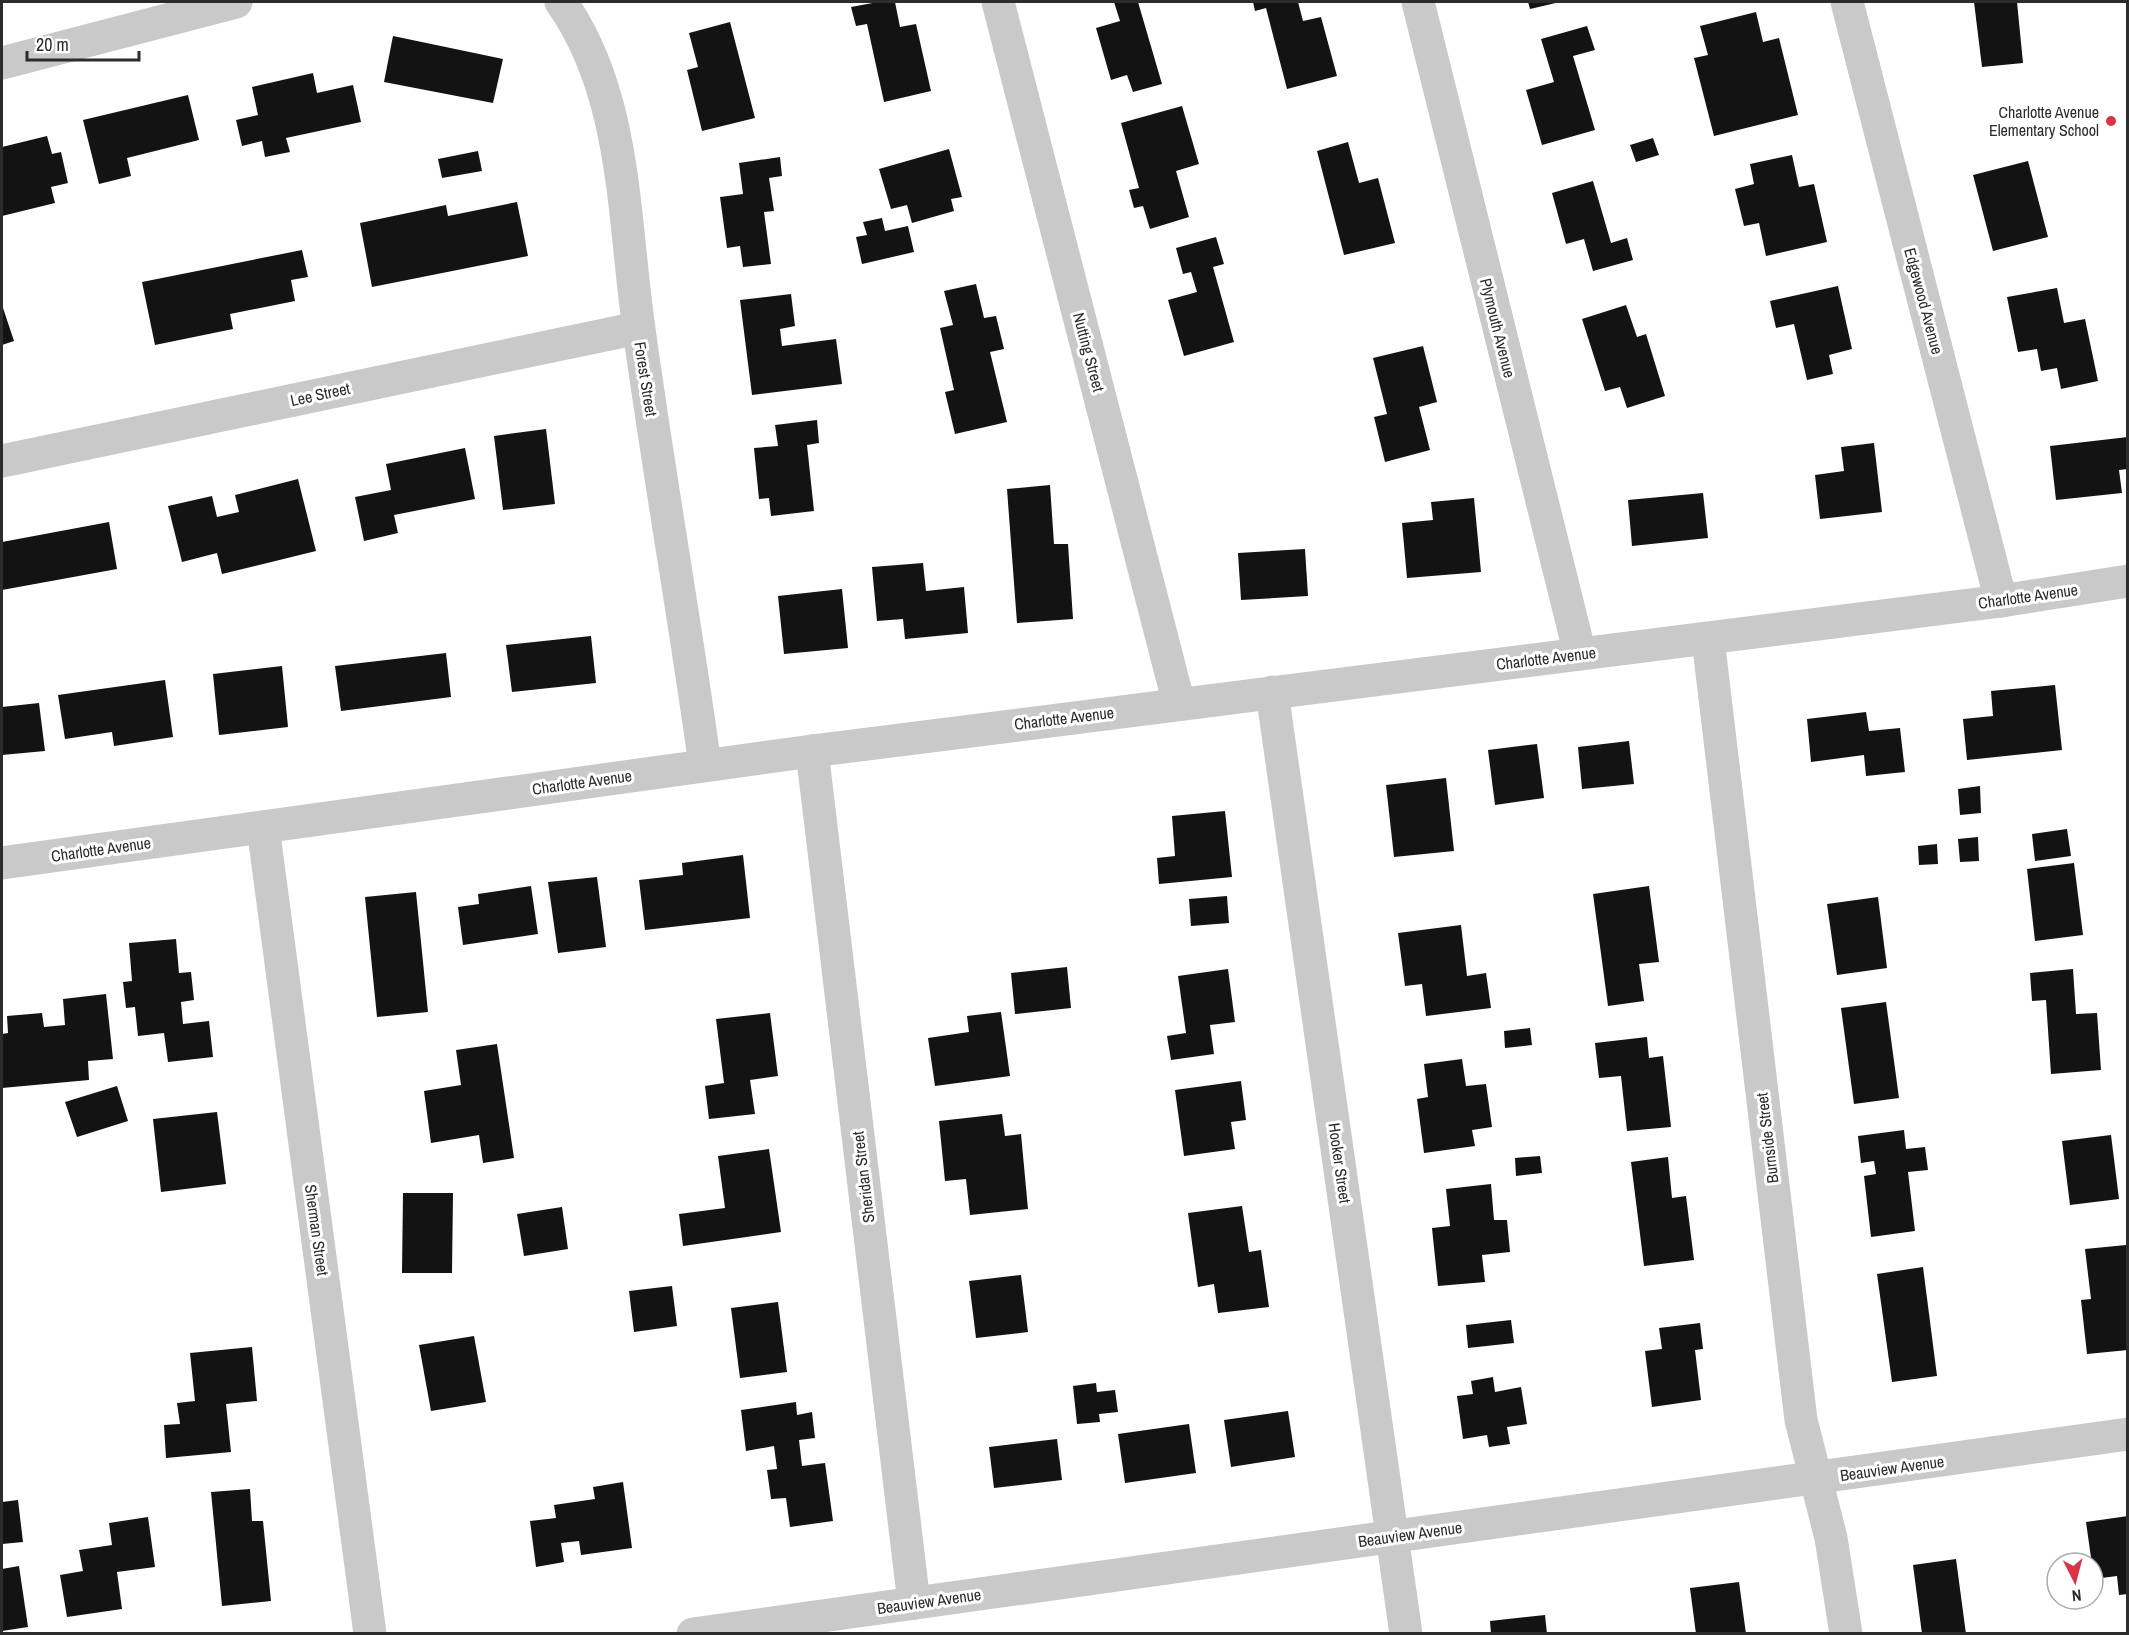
<svg xmlns="http://www.w3.org/2000/svg" width="2129" height="1635" font-family="'Archivo Narrow',sans-serif">
	<rect width="100%" height="100%" fill="#fff"/>
	<!-- building -->
	<g fill="#131313">
		<path d="M878,2H895L900,27L916,24L931,91L884,102L867,24L856,26L851,7Z"/>
		<path d="M1114,2H1138L1162,84L1133,92L1127,75L1111,80L1096,28L1120,21Z"/>
		<path d="M1253,2H1298L1303,21L1321,17L1337,76L1287,89L1266,8L1255,11Z"/>
		<path d="M1528,2H1560L1530,9Z"/>
		<path d="M1974,2H2017L2023,63L1982,67Z"/>
		<path d="M1756,12L1763,42L1779,38L1798,115L1714,136L1694,58L1708,55L1700,26Z"/>
		<path d="M730,22L755,118L702,131L687,70L698,67L689,33Z"/>
		<path d="M1587,26L1595,50L1573,56L1595,130L1542,145L1526,90L1554,82L1541,39Z"/>
		<path d="M393,36L503,59L493,103L384,82Z"/>
		<path d="M313,73L317,93L353,85L361,122L286,138L290,152L265,157L262,141L242,146L236,120L258,115L252,87Z"/>
		<path d="M188,95L199,140L127,158L131,176L99,184L83,120Z"/>
		<path d="M1182,106L1199,164L1176,171L1189,217L1150,229L1143,206L1134,208L1129,190L1139,188L1121,123Z"/>
		<path d="M47,136L52,154L61,152L68,183L51,187L55,203L2,216V147Z"/>
		<path d="M1653,138L1659,155L1636,162L1630,145Z"/>
		<path d="M1348,142L1359,183L1378,178L1395,243L1344,255L1317,151Z"/>
		<path d="M949,149L962,197L951,199L954,211L912,223L907,205L891,209L879,169Z"/>
		<path d="M478,151L482,171L442,178L438,159Z"/>
		<path d="M1792,155L1799,187L1814,184L1827,242L1766,256L1759,223L1744,226L1735,189L1754,184L1750,164Z"/>
		<path d="M780,157L782,176L769,178L774,211L764,212L771,264L743,267L740,246L727,248L720,197L743,194L739,163Z"/>
		<path d="M2028,161L2048,237L1993,251L1973,175Z"/>
		<path d="M1593,181L1611,243L1627,238L1633,260L1593,271L1584,239L1566,244L1552,193Z"/>
		<path d="M517,202L528,256L372,287L360,223L446,205L448,216Z"/>
		<path d="M882,218L885,231L908,226L914,252L862,264L856,237L867,235L863,222Z"/>
		<path d="M1216,237L1224,264L1213,267L1234,342L1184,356L1168,300L1197,292L1191,272L1183,274L1176,248Z"/>
		<path d="M302,250L308,277L291,280L295,301L230,314L233,329L155,345L142,282Z"/>
		<path d="M976,284L984,318L996,316L1004,349L990,352L1007,422L955,434L945,392L954,390L940,328L953,325L944,291Z"/>
		<path d="M1838,286L1852,349L1829,355L1833,374L1807,380L1794,324L1776,328L1770,301Z"/>
		<path d="M2057,288L2064,323L2085,319L2098,381L2061,389L2057,368L2041,371L2037,349L2018,352L2007,297Z"/>
		<path d="M791,294L795,326L780,329L782,346L836,339L842,384L752,395L740,300Z"/>
		<path d="M2,305L14,341L2,345Z"/>
		<path d="M1626,305L1637,337L1646,334L1665,396L1627,408L1620,387L1605,391L1582,319Z"/>
		<path d="M1423,346L1437,402L1419,407L1430,450L1385,462L1374,417L1387,414L1373,358Z"/>
		<path d="M817,420L819,443L807,445L814,511L771,516L769,498L759,499L754,448L778,446L775,425Z"/>
		<path d="M546,429L555,504L503,510L494,436Z"/>
		<path d="M2128,437V469L2119,470L2122,493L2056,500L2050,446Z"/>
		<path d="M1874,443L1882,512L1820,519L1815,475L1844,471L1841,447Z"/>
		<path d="M465,448L475,499L394,515L398,533L364,541L355,497L391,490L386,464Z"/>
		<path d="M298,479L316,551L222,574L217,553L182,562L168,506L212,496L217,517L239,512L235,495Z"/>
		<path d="M1050,485L1054,544H1068L1073,619L1017,623L1007,489Z"/>
		<path d="M1703,493L1708,538L1632,546L1628,500Z"/>
		<path d="M1474,498L1481,572L1407,578L1402,523L1433,520L1431,502Z"/>
		<path d="M109,522L117,569L2,590V542Z"/>
		<path d="M1305,549L1308,596L1241,600L1238,553Z"/>
		<path d="M923,563L926,591L964,587L968,633L905,639L903,619L877,621L872,567Z"/>
		<path d="M842,589L848,648L784,654L778,596Z"/>
		<path d="M591,636L596,683L512,692L506,645Z"/>
		<path d="M446,653L451,697L341,711L335,666Z"/>
		<path d="M282,666L288,727L219,735L213,674Z"/>
		<path d="M165,680L173,737L114,746L112,732L65,739L58,695Z"/>
		<path d="M2055,685L2062,750L1967,760L1963,719L1993,716L1991,691Z"/>
		<path d="M39,703L45,751L2,755V707Z"/>
		<path d="M1866,712L1869,731L1900,728L1905,772L1866,776L1864,755L1811,762L1807,719Z"/>
		<path d="M1629,741L1634,784L1582,789L1578,747Z"/>
		<path d="M1537,744L1544,798L1495,805L1488,750Z"/>
		<path d="M1446,778L1454,851L1394,857L1386,785Z"/>
		<path d="M1980,786L1981,813L1960,815L1958,789Z"/>
		<path d="M1225,811L1232,877L1159,884L1157,858L1175,856L1172,816Z"/>
		<path d="M2067,829L2071,856L2035,861L2032,834Z"/>
		<path d="M1978,837L1979,861L1960,862L1958,839Z"/>
		<path d="M1937,844L1938,864L1919,865L1918,846Z"/>
		<path d="M743,855L750,918L645,930L639,880L683,875L682,863Z"/>
		<path d="M2074,863L2083,935L2035,941L2027,869Z"/>
		<path d="M597,877L606,947L558,953L548,882Z"/>
		<path d="M531,886L538,934L463,945L458,907L479,904L478,894Z"/>
		<path d="M1649,886L1659,962L1639,964L1644,1001L1608,1006L1593,894Z"/>
		<path d="M416,892L428,1012L377,1017L365,897Z"/>
		<path d="M1227,896L1229,923L1191,926L1189,899Z"/>
		<path d="M1878,897L1887,968L1837,975L1827,904Z"/>
		<path d="M1461,925L1467,976L1486,973L1491,1008L1426,1016L1422,984L1405,986L1398,933Z"/>
		<path d="M176,939L179,973L191,972L194,1000L181,1002L183,1024L209,1021L213,1057L168,1062L164,1033L138,1036L135,1007L126,1008L123,982L132,981L129,943Z"/>
		<path d="M1067,967L1071,1008L1015,1014L1011,973Z"/>
		<path d="M1228,969L1235,1022L1210,1025L1214,1054L1171,1060L1167,1036L1186,1033L1178,976Z"/>
		<path d="M2073,969L2076,1014L2097,1013L2101,1070L2051,1074L2046,1000L2032,1001L2030,973Z"/>
		<path d="M106,994L113,1059L88,1061L89,1080L2,1088V1034L8,1033L7,1016L42,1013L44,1027L65,1025L63,999Z"/>
		<path d="M1886,1002L1899,1098L1854,1104L1841,1008Z"/>
		<path d="M1001,1012L1010,1076L935,1086L928,1038L969,1032L967,1016Z"/>
		<path d="M770,1013L778,1076L750,1080L755,1114L709,1119L705,1086L724,1083L716,1019Z"/>
		<path d="M1530,1028L1532,1045L1505,1048L1504,1031Z"/>
		<path d="M1647,1037L1649,1058L1663,1056L1671,1127L1627,1131L1621,1076L1599,1078L1595,1043Z"/>
		<path d="M497,1044L514,1158L483,1163L479,1135L431,1143L424,1091L461,1085L456,1050Z"/>
		<path d="M1462,1059L1466,1086L1486,1084L1492,1127L1472,1130L1475,1146L1424,1153L1417,1099L1428,1097L1424,1064Z"/>
		<path d="M1241,1081L1246,1120L1231,1122L1235,1149L1184,1156L1175,1090Z"/>
		<path d="M117,1086L128,1121L77,1137L65,1102Z"/>
		<path d="M217,1112L226,1184L161,1192L153,1119Z"/>
		<path d="M1002,1114L1005,1136L1021,1134L1028,1209L970,1215L966,1179L945,1181L939,1121Z"/>
		<path d="M1904,1130L1906,1149L1925,1147L1928,1170L1908,1172L1915,1231L1871,1237L1864,1176L1876,1174L1874,1161L1861,1163L1858,1136Z"/>
		<path d="M2111,1135L2119,1199L2070,1205L2062,1141Z"/>
		<path d="M769,1149L781,1232L683,1246L679,1214L725,1208L718,1156Z"/>
		<path d="M1540,1156L1542,1173L1516,1176L1515,1158Z"/>
		<path d="M1668,1157L1672,1198L1686,1196L1694,1260L1644,1266L1631,1162Z"/>
		<path d="M1491,1184L1494,1220H1507L1510,1252L1482,1255L1485,1282L1438,1286L1432,1228L1450,1226L1446,1189Z"/>
		<path d="M403,1193H453L452,1273H402Z"/>
		<path d="M1242,1206L1249,1252L1261,1250L1269,1307L1218,1313L1214,1284L1198,1287L1188,1213Z"/>
		<path d="M562,1207L568,1249L524,1256L517,1214Z"/>
		<path d="M2126,1245L2128,1350L2087,1354L2081,1300L2091,1299L2085,1249Z"/>
		<path d="M1923,1267L1937,1376L1892,1382L1877,1274Z"/>
		<path d="M1021,1275L1028,1332L976,1338L969,1281Z"/>
		<path d="M672,1286L677,1326L634,1332L629,1291Z"/>
		<path d="M778,1302L787,1372L740,1378L731,1308Z"/>
		<path d="M1511,1320L1514,1343L1468,1348L1466,1325Z"/>
		<path d="M1700,1323L1703,1349L1695,1350L1701,1400L1652,1407L1645,1351L1662,1349L1659,1328Z"/>
		<path d="M474,1336L486,1402L431,1411L419,1345Z"/>
		<path d="M252,1347L257,1401L226,1404L231,1452L166,1458L164,1425L180,1424L177,1403L195,1401L190,1353Z"/>
		<path d="M1493,1377L1495,1392L1521,1387L1527,1424L1507,1427L1510,1444L1489,1447L1487,1435L1463,1439L1457,1396L1473,1394L1471,1381Z"/>
		<path d="M1096,1383L1097,1392L1115,1390L1118,1412L1099,1414L1100,1422L1077,1424L1073,1386Z"/>
		<path d="M796,1402L797,1415L812,1412L815,1438L799,1440L802,1466L825,1463L833,1521L790,1527L786,1498L771,1499L767,1470L777,1469L774,1446L746,1451L741,1410Z"/>
		<path d="M1288,1411L1295,1457L1231,1467L1224,1420Z"/>
		<path d="M1189,1424L1196,1473L1125,1483L1118,1434Z"/>
		<path d="M1057,1439L1062,1480L994,1488L989,1447Z"/>
		<path d="M623,1482L632,1548L581,1555L579,1541L561,1543L564,1562L536,1567L530,1521L556,1518L554,1505L595,1499L593,1487Z"/>
		<path d="M250,1489L252,1521H263L271,1601L222,1606L211,1492Z"/>
		<path d="M18,1500L23,1542L2,1544V1502Z"/>
		<path d="M2128,1516V1594L2119,1595L2117,1576L2094,1579L2086,1522Z"/>
		<path d="M148,1517L155,1567L117,1572L122,1609L67,1617L60,1575L83,1571L79,1550L112,1545L109,1523Z"/>
		<path d="M1956,1559L1966,1634H1922L1913,1565Z"/>
		<path d="M19,1566L28,1627L2,1631V1569Z"/>
		<path d="M1739,1582L1746,1634H1696L1690,1588Z"/>
		<path d="M1545,1615L1547,1634H1491L1490,1621Z"/>
	</g>
	<g fill="none" stroke-linecap="round" stroke-linejoin="round">
		<!-- minor -->
		<g stroke="#c9c9c9" stroke-width="33">
			<path d="M561,2C627,95 623,219 639,329C659,475 685,620 705,765"/>
			<path d="M998,2L1179,704"/>
			<path d="M1418,2L1580,654"/>
			<path d="M1847,2L2001,601"/>
			<path d="M2,63L236,2"/>
			<path d="M2,461L638,328"/>
			<path d="M1708,639L1801,1420L1831,1538L1846,1634"/>
			<path d="M1272,692L1406,1634"/>
			<path d="M812,751L914,1603"/>
			<path d="M263,827L370,1634"/>
			<path d="M2,863L812,751L2001,601L2128,581"/>
			<path d="M693,1634L2128,1434"/>
		</g>
	</g>
	<!-- markers -->
	<circle fill="#de3345" stroke="#fff" stroke-width="2" cx="2111" cy="121" r="6"/>
	<g text-anchor="middle" stroke-width="6" stroke-linejoin="round" paint-order="stroke">
		<!-- poi labels -->
		<g font-size="16" fill="#2c2c2c" stroke="#fff" text-anchor="end">
			<text x="2099" y="118">Charlotte Avenue<tspan x="2099" dy="18">Elementary School</tspan></text>
		</g>
		<!-- street labels -->
		<g font-size="16" fill="#2c2c2c" stroke="#fff">
			<text transform="translate(1924 301) rotate(75)" y="6">Edgewood Avenue</text>
			<text transform="translate(1498 328) rotate(76)" y="6">Plymouth Avenue</text>
			<text transform="translate(1089 352) rotate(75)" y="6">Nutting Street</text>
			<text transform="translate(646 379) rotate(81)" y="6">Forest Street</text>
			<text transform="translate(320 394) rotate(-12)" y="6">Lee Street</text>
			<text transform="translate(2028 596) rotate(-8)" y="6">Charlotte Avenue</text>
			<text transform="translate(1546 658) rotate(-7)" y="6">Charlotte Avenue</text>
			<text transform="translate(1064 718) rotate(-7)" y="6">Charlotte Avenue</text>
			<text transform="translate(582 782) rotate(-8)" y="6">Charlotte Avenue</text>
			<text transform="translate(101 849) rotate(-8)" y="6">Charlotte Avenue</text>
			<text transform="translate(1767 1138) rotate(-97)" y="6">Burnside Street</text>
			<text transform="translate(1340 1163) rotate(82)" y="6">Hooker Street</text>
			<text transform="translate(863 1177) rotate(-97)" y="6">Sheridan Street</text>
			<text transform="translate(317 1230) rotate(82)" y="6">Sherman Street</text>
			<text transform="translate(1892 1468) rotate(-8)" y="6">Beauview Avenue</text>
			<text transform="translate(1410 1534) rotate(-8)" y="6">Beauview Avenue</text>
			<text transform="translate(929 1601) rotate(-8)" y="6">Beauview Avenue</text>
		</g>
	</g>
	<!-- border -->
	<rect width="2129" height="1635" fill="none" stroke="#2c2c2c" stroke-width="6"/>
	<!-- north arrow -->
	<g transform="translate(2075 1581) rotate(174)"><circle r="28" fill="#ffffff" stroke="#ababab" stroke-width="1.5"/>
	<path d="M0-4.5L10 22L0 15L-10 22Z" fill="#de3345"/>
	<text y="-9" font-size="16" font-weight="bold" text-anchor="middle" fill="#2c2c2c">N</text>
	</g>
	<!-- scale -->
	<path d="M27 51v9h112v-9" fill="none" stroke="#2c2c2c" stroke-width="3"/>
	<text x="36" y="51" font-size="18" fill="#2c2c2c" stroke="#ffffff" stroke-width="4.5" paint-order="stroke">20 m</text>
</svg>
